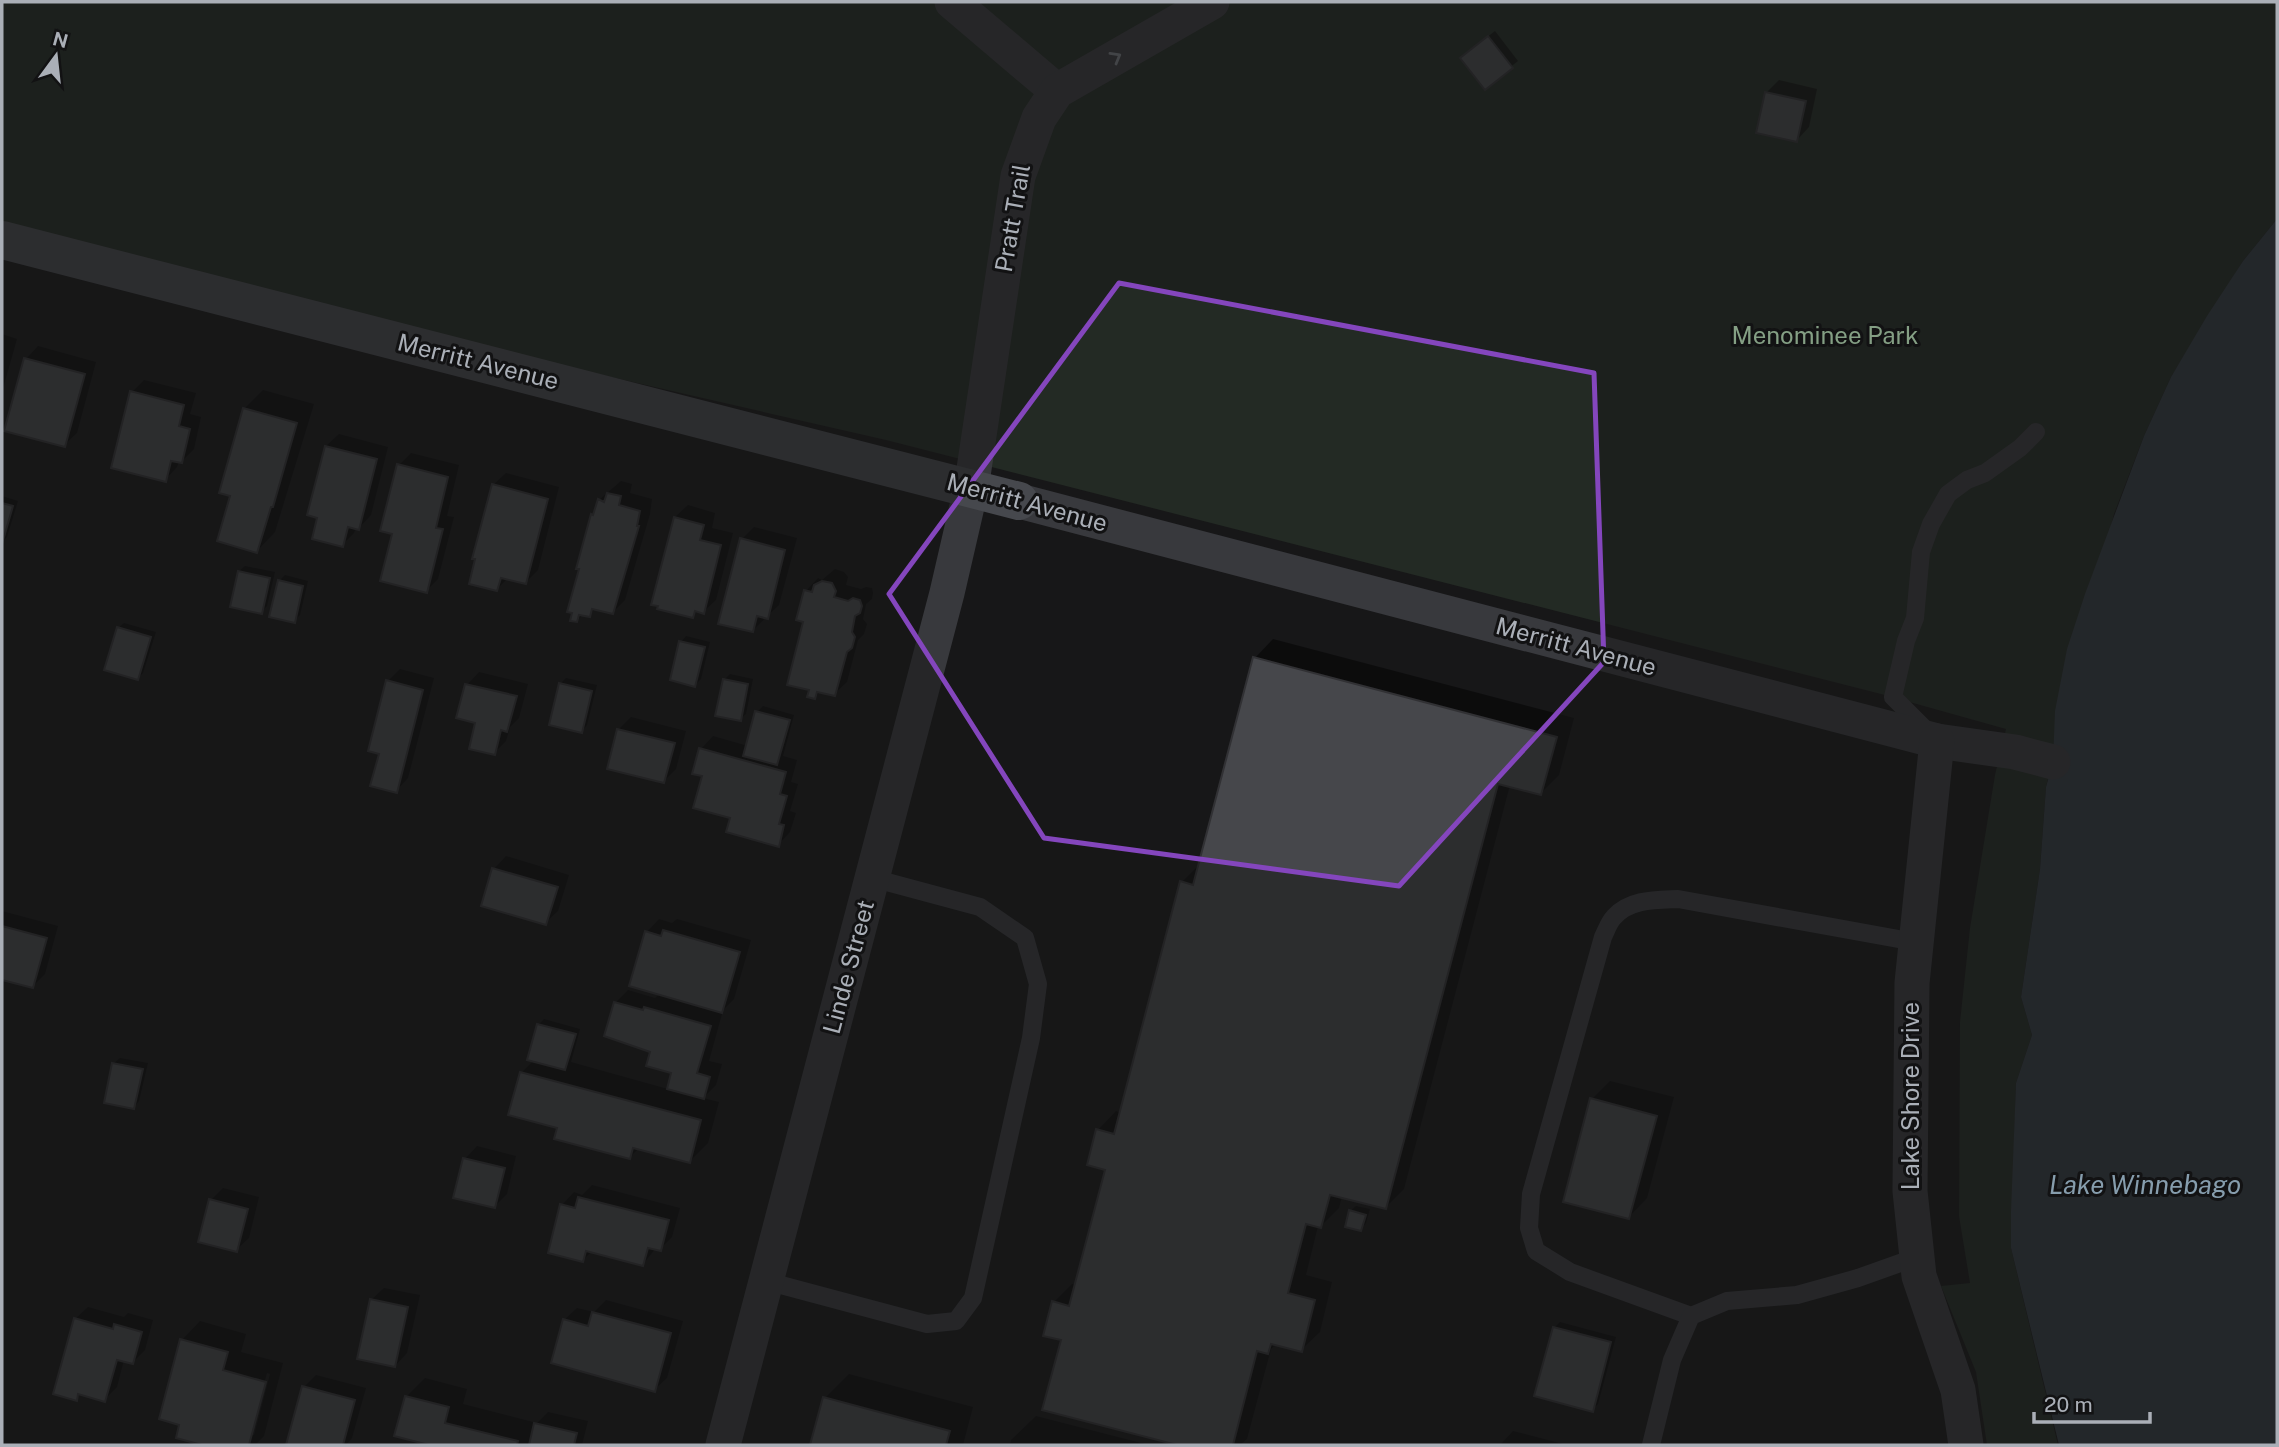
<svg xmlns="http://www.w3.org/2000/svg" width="2279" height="1447" font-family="'Public Sans',sans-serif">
	<rect width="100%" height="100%" fill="#171718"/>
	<!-- green -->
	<path fill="#232a24" d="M2,2H2277V219L2243,261L2171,377L2144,436L2114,514L2046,787L2040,869L2021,997L2032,1035L2016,1083L2011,1248L2058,1445H1987L1976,1372L1941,1286L1970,1283L1959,1216L1960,1022L1970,928L1995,775L2006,729L1881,694L886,440L2,238Z"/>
	<!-- water -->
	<path fill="#323a40" d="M2277,219V1445H2059L2011,1248V1211L2016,1083L2032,1035L2021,997L2040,869L2046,787L2053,762L2055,711L2067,649L2085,594L2144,436L2171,377L2207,316L2243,261Z"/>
	<!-- shadow -->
	<g fill="#0007" fill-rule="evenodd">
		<path d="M1495,31L1518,61L1485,87L1468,52Z"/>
		<path d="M1779,80L1817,89L1809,127L1797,140L1766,93Z"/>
		<path d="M2,334L17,339L2,392Z"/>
		<path d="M38,346L96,362L77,433L64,445L26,359Z"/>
		<path d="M144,380L196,393L190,414L201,417L194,449L182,461H179L177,467L165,480L132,392Z"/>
		<path d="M263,390L314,404L275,532L257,551L232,494L244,409Z"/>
		<path d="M339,434L388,447L371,515L359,528L356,527L354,533L342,545L319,516L326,446Z"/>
		<path d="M411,453L459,465L447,516L454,517L438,579L426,591L394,532L399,465Z"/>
		<path d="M506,473L559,487L538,570L526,582L508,578L497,589L493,485Z"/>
		<path d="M621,481L632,484L630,493L652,499L650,514L625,600L613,612L596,608L589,615L583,614L577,621L592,515L596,511L599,500Z"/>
		<path d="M2,496L18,501L7,537L2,542Z"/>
		<path d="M688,505L715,513L712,528L733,533L716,600L703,612L698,611L692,616L660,605L675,517Z"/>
		<path d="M754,527L797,538L779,605L752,631L742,539Z"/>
		<path d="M245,566L275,572L267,606L261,612L239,571Z"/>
		<path d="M835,569L844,572L848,577L846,585L861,589L866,587L872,588L873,593L872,599L866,604L863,619L867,624L864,634L858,640L847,682L834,694L821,691L815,697L805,621L806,591L818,578L822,580Z"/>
		<path d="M285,575L308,581L300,615L294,621L279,581Z"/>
		<path d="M124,623L156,632L143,673L138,678L118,628Z"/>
		<path d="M686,636L710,642L701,679L695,685L681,642Z"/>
		<path d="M1273,639L1574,718L1559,775L1541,793L1510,785L1404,1189L1386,1207L1342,1196L1339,1208L1321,1226H1318L1306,1275L1332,1282L1320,1332L1301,1350L1276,1344L1271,1349L1247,1439L1240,1445H1183L1045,1409L1063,1339L1054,1302L1072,1284L1077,1285L1107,1169L1098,1130L1116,1111L1121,1113L1182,882L1200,864L1255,658Z"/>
		<path d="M400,669L434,678L408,778L396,791L381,753L388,681Z"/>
		<path d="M479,672L528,684L519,718L510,727L506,741L494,753L477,722L467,685Z"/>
		<path d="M730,674L753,679L746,714L740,719L724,680Z"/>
		<path d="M566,678L597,685L587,725L582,731L560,684Z"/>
		<path d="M763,706L794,715L783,756L797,760L791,782L798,784L790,811L796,813L790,832L778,845L732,816L704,775L701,749L713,736L748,746L757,712Z"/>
		<path d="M631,717L686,731L676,769L664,781L609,767L619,729Z"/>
		<path d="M506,856L569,875L558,911L545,923L494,869Z"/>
		<path d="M2,911L58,926L45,974L33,986L2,978Z"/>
		<path d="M659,919L672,923L677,919L751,940L734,999L720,1013L722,1014L709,1061L722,1064L716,1085L703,1098L719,1102L708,1143L690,1161L639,1148L630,1157L559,1127L521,1073L534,1060L538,1025L544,1019L580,1029L571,1062L668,1089L673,1072L652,1051L615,1003L628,990L655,998L660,993L631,985L647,932Z"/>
		<path d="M120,1058L148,1063L139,1101L134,1107L114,1063Z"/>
		<path d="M1610,1081L1674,1097L1647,1198L1629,1217L1592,1099Z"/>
		<path d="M477,1146L516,1156L507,1194L495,1206L465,1159Z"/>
		<path d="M592,1185L680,1208L672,1237L660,1249L656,1248L643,1264L592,1251L583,1260L562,1205L574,1192L582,1195Z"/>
		<path d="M223,1188L259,1197L249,1238L236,1250L211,1200Z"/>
		<path d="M1356,1206L1370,1209L1366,1223L1361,1229L1350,1211Z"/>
		<path d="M384,1288L420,1295L407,1353L395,1366L371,1300Z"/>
		<path d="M606,1300L683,1321L667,1378L654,1390L564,1320L577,1308L594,1312Z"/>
		<path d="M88,1307L124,1317L128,1313L153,1320L145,1350L133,1362L124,1360L117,1387L104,1400L81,1393L76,1399L75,1319Z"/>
		<path d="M200,1321L246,1334L241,1352L283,1363L264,1436L255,1445H209L178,1437L182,1424V1340ZM267,1373L270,1374L254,1435H250Z"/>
		<path d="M1560,1322L1616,1337L1598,1404L1592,1410L1554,1328Z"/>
		<path d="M849,1374L973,1407L963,1445H812L825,1398Z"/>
		<path d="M316,1375L366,1388L352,1438L346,1445H288L304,1387Z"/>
		<path d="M425,1378L467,1389L463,1404L537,1423L548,1412L588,1421L582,1445H435L396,1435L406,1397Z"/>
		<path d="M1036,1416L1149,1445H1010L1011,1440Z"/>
		<path d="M1513,1431L1567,1445H1500Z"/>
	</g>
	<!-- building -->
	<g fill="#46474b" stroke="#313134" stroke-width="2">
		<path d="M1488,36L1513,68L1485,90L1460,58Z"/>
		<path d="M1765,92L1806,101L1797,142L1756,133Z"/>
		<path d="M24,358L85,374L65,447L4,431Z"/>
		<path d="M130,391L184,405L179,426L190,429L182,463L171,461L166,482L111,468Z"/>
		<path d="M243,408L297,423L273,507H271L257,553L217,541L230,496L219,493Z"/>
		<path d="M325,446L377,459L359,530L348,527L343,547L312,539L317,518L307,515Z"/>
		<path d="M397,464L448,477L436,528L443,529L427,593L380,581L392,534L380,531Z"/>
		<path d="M492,484L548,499L526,584L501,578L497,591L469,584L475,559H472Z"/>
		<path d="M607,493L621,496L619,505L640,511L637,526H639L613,614L592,609L590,617L579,615L577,622L570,621L572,613L567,612L579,569H576L591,514L593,515L598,499L604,502Z"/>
		<path d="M2,503L13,506L2,544Z"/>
		<path d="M674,517L704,525L700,540L721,545L704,614L695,611L693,618L657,609L658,606L651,605Z"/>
		<path d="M740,538L785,550L768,619L757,616L753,632L718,624Z"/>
		<path d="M238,571L270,578L262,614L230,607Z"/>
		<path d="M278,580L303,586L295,623L269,617Z"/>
		<path d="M822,581L832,583L836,591L834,597L848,601L853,598L860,600L862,606L860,613L855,616L852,632L855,637L852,648L847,652L835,696L817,692L815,699L807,697L809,690L787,685L803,622L796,620L804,590L812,592L814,585Z"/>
		<path d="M117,627L151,637L138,680L104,670Z"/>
		<path d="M679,641L705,647L695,687L670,680Z"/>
		<path d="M1253,657L1557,737L1541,795L1498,784L1386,1209L1330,1195L1321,1228L1306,1224L1288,1293L1315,1300L1302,1352L1271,1344L1268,1354L1257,1351L1233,1445H1177L1042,1410L1061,1340L1043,1336L1052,1301L1069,1306L1105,1170L1087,1165L1096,1129L1114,1134L1180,881L1193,885Z"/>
		<path d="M723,679L748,684L741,721L715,716Z"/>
		<path d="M386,680L423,690L397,793L370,786L379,754L368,751Z"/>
		<path d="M559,683L592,691L582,733L549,725Z"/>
		<path d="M465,684L517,696L507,732L501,730L495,755L469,749L475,723L456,718Z"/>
		<path d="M755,711L790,720L777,765L743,756Z"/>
		<path d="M617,729L675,743L664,783L607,769Z"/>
		<path d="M699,748L786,772L780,794L787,796L779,824L784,825L779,847L726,832L730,818L693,808L702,776L692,774Z"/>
		<path d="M492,868L558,887L546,925L481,906Z"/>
		<path d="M2,926L47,938L33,988L2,980Z"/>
		<path d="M663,930L740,952L722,1013L629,986L645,931L661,936Z"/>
		<path d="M614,1002L643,1010L644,1007L711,1026L697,1073L710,1077L704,1099L667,1089L671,1073L646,1066L650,1052L604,1036Z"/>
		<path d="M537,1024L576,1034L565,1070L527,1060Z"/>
		<path d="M112,1063L143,1069L134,1109L104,1103Z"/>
		<path d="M520,1072L701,1120L690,1163L633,1148L630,1159L554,1139L557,1128L508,1115Z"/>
		<path d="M1590,1098L1657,1116L1629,1219L1563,1202Z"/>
		<path d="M463,1158L505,1168L495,1208L453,1198Z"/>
		<path d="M578,1197L669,1220L661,1251L648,1248L643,1266L586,1251L583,1262L548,1253L560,1204L575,1208Z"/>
		<path d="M209,1199L248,1209L237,1252L198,1242Z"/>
		<path d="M1349,1210L1366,1215L1361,1231L1345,1227Z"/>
		<path d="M370,1299L408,1307L395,1367L357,1359Z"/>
		<path d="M592,1312L671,1333L655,1392L551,1363L563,1319L588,1326Z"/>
		<path d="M74,1318L113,1329L114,1324L142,1332L133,1364L117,1360L105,1402L78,1394L77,1401L53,1394Z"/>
		<path d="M1553,1327L1611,1342L1593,1412L1534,1396Z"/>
		<path d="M180,1339L228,1352L223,1370L266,1382L249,1445H202L176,1438L179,1425L159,1419Z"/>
		<path d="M302,1386L355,1400L343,1445H286Z"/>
		<path d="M405,1396L449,1407L445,1423L518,1441L517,1445H429L394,1436Z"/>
		<path d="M823,1397L950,1431L946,1445H810Z"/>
		<path d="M534,1423L577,1433L574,1445H529Z"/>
	</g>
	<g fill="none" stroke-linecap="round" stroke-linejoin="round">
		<!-- lane -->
		<g stroke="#38393d" stroke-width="18">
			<path d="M1927,731L1893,697L1906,641L1915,618L1921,552L1931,524L1948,494L1967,480L1985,473L2020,448L2036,432"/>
			<path d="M766,1281L927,1324L956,1321L973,1298L1031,1038L1038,984L1025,938L980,907L872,878"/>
			<path d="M1691,1316L1570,1272L1536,1251L1529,1228L1531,1194L1603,937C1606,931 1609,922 1614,917C1630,899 1656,900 1678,899L1915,942"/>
			<path d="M1651,1445L1672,1360L1691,1316L1727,1301L1797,1295L1858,1278L1917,1257"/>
		</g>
		<!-- street -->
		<g stroke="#38393d" stroke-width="35">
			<path d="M952,2L1057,91"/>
			<path d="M1019,501L1937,741L2015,752L2053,762"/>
			<path d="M1937,741L1912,983L1910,1191L1919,1276L1958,1390L1966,1445"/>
			<path d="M723,1445L947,593L971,489L1018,176L1039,118L1057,91L1212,2"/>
		</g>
		<!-- secondary -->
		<path stroke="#46484d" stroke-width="38" d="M2,240L1019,501"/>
	</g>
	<!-- one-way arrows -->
	<defs><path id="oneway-chevron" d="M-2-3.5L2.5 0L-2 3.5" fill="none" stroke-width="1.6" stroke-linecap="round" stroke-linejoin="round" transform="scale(1.75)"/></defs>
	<use stroke="#777a80" href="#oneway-chevron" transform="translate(1116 57) rotate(-30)"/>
	<!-- marked area -->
	<path d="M0 0H2279V1447H0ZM1119,283L1594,373L1604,662L1399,886L1044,838L889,594Z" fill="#171718" fill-opacity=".55" fill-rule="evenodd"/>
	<path fill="none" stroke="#8446bd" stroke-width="5" stroke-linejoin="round" d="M1119,283L1594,373L1604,662L1399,886L1044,838L889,594Z"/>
	<g text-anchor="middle" stroke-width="6" stroke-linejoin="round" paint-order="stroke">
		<!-- street labels -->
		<g font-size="24" fill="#aaafb7" stroke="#121213">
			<text transform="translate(1013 218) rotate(-80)" y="8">Pratt Trail</text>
			<text transform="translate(478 362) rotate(14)" y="8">Merritt Avenue</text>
			<text transform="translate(1027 503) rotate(15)" y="8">Merritt Avenue</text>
			<text transform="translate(1576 647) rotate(15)" y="8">Merritt Avenue</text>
			<text transform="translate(849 967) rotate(-75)" y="8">Linde Street</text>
			<text transform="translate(1911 1096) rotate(-90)" y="8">Lake Shore Drive</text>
		</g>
		<!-- park labels -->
		<g font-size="24" fill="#849f84" stroke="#121213">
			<text x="1825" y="344">Menominee Park</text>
		</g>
		<!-- water labels -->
		<g font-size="26" font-style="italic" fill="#869dad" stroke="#121213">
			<text x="2145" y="1194">Lake Winnebago</text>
		</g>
	</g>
	<!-- border -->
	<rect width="2279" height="1447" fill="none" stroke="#aaafb7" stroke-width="7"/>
	<!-- north arrow -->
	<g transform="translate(56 56) rotate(15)" stroke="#121213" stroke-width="5" paint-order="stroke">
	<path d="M0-5L12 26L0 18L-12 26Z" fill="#aaafb7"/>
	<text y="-10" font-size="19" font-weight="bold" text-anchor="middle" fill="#aaafb7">N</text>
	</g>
	<!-- scale -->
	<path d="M2034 1412v10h116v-10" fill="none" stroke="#aaafb7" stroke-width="3.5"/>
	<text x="2044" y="1412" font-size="21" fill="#aaafb7" stroke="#121213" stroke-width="5" paint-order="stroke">20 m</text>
</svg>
